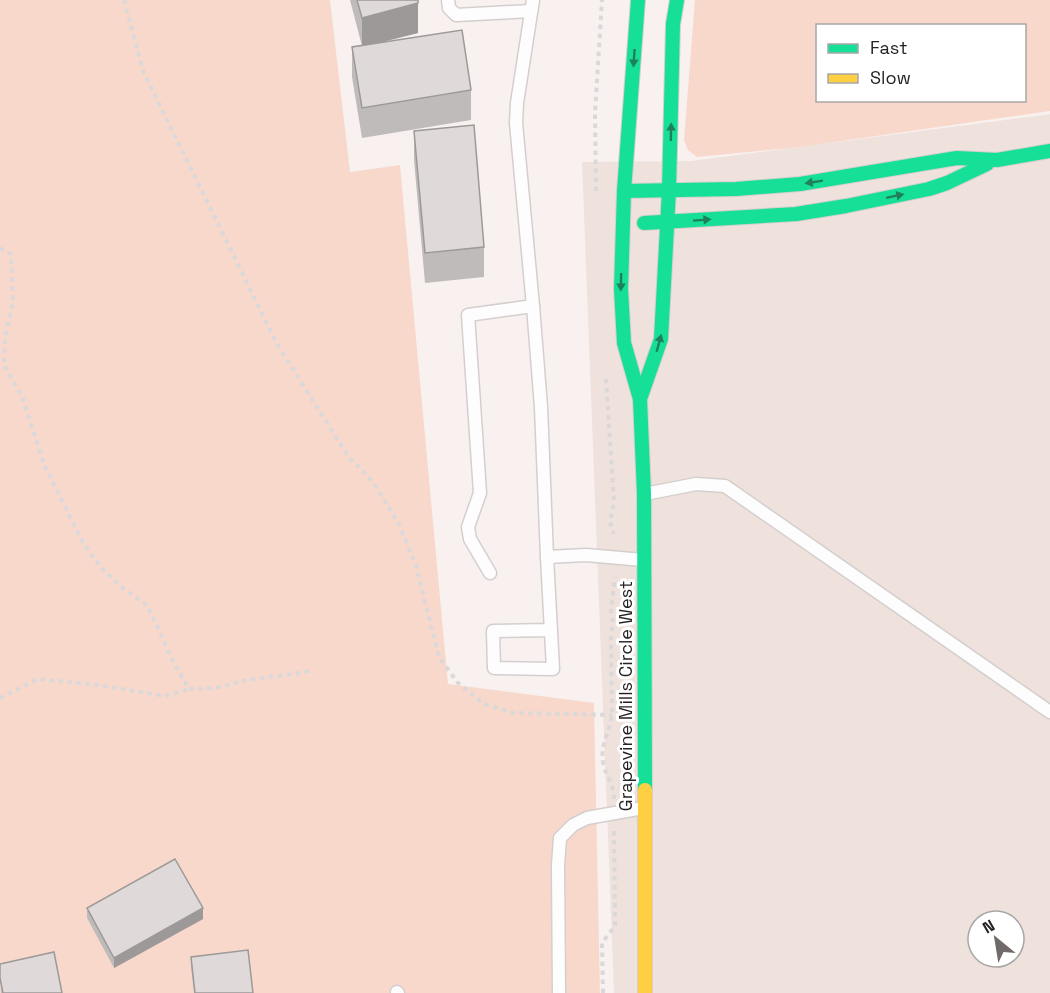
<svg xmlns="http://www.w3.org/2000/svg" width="1050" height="993" font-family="'Space Grotesk',sans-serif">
	<rect width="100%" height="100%" fill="#f8f1f0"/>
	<!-- built -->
	<path fill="#efe2dd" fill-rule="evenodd" d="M1050,114V993H614L582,162L691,161ZM978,921H1014V957H978Z"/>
	<!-- green -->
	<g fill="#f9d8cc" fill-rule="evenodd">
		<path d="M0,0H330L350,172L400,165L448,684L594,703L600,993H0Z"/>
		<path d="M695,0H1050V111L800,147L697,157L688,150L684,140ZM818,26H1024V100H818Z"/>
	</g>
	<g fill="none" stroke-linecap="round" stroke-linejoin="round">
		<defs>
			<g id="lane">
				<path d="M448,0L449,8L456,15L531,11"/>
				<path d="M533,0L517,103L516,123L533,306"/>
				<path d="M645,494L696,484L725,486L1050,712"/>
				<path d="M490,573L470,539L468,527L480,493L468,315L533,306L541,407L547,557"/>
				<path d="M550,630L493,631L494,668L553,669L547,557L586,555L643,560"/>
				<path d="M397,992L398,993"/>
				<path d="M559,993L558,865L560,838L573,825L587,818L643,808"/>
			</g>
			<g id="fast">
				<path d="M638,0L624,191L621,289L624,343L640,399L644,494L645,790"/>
				<path d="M624,191L736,189L800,184L957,158L997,160L1050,151"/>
				<path d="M644,223L796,214L846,206L929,189L947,183L987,164"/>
				<path d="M640,399L661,339L669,190L673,24L677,0"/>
			</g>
			<path id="slow" d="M645,790V993"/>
		</defs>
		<!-- lane casing -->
		<use href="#lane" stroke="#d4cfce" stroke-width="15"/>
		<!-- fast casing -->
		<use href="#fast" stroke="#d4cfce" stroke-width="16"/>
		<!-- slow casing -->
		<use href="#slow" stroke="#d4cfce" stroke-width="16"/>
		<!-- path -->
		<g stroke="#dad8d8" stroke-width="4" stroke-dasharray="4.5 4.5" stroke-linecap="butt">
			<path d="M124,0L143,71L277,344L348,456L373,482L399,524L416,566L439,657L458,683L484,704L514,713L612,715"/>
			<path d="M596,191L595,112L602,0"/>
			<path d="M0,248L11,254L13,301L5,339L4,365L22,396L45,467L83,543L102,569L125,590L147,605L175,665L189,689L216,688L246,680L293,674L313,670"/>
			<path d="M606,379L614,502L610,522L614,534"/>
			<path d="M0,698L38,679L97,685L165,696L189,689"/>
			<path d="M614,799C614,782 605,776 603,762C600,744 610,732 612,715L611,634L613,624L611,609L615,577"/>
			<path d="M603,993L602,943L615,926L614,827"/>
		</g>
		<!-- lane -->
		<use href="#lane" stroke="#fefdfd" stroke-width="12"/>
		<!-- fast -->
		<use href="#fast" stroke="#16e098" stroke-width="14"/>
		<!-- slow -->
		<use href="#slow" stroke="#ffcf43" stroke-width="14"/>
	</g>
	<!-- wall -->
	<g fill="#c0bbbb">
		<path d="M350,0H418V33L378,43L471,90V120L362,138L352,77V47L362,46Z"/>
		<path d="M414,131L484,247V277L425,283L414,160Z"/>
		<path d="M87,908L203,919L114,968L87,918Z"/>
		<path d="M191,957L253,993H194L191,967Z"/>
		<path d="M0,964L62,993H1Z"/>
	</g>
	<!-- shaded-wall -->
	<g fill="#9c9998">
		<path d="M418,3V33L362,47V18Z"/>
		<path d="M203,908V919L114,968V958Z"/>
	</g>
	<!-- building -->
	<g fill="#dfdad9" stroke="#9c9998" stroke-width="1.5">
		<path d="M357,0H418V3L362,18Z"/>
		<path d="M462,30L471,90L362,108L352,47Z"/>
		<path d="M474,125L484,247L425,253L414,131Z"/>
		<path d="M175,859L203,908L114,958L87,908Z"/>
		<path d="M248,950L253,993H195L191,957Z"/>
		<path d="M54,952L62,993H3L0,978V964Z"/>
	</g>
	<!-- one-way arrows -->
	<defs><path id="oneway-solid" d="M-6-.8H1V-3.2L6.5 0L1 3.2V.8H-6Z" transform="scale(1.5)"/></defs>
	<g fill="#1e815c">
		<use href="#oneway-solid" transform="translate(634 58) rotate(94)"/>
		<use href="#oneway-solid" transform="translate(671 132) rotate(-89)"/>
		<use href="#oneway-solid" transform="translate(814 182) rotate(171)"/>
		<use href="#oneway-solid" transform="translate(895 196) rotate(-12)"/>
		<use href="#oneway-solid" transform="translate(702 220) rotate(-4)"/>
		<use href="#oneway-solid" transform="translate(621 282) rotate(91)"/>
		<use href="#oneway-solid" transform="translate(659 343) rotate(-75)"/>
	</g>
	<g text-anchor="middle" stroke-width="6" stroke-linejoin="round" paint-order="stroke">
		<!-- street labels -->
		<g font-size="18" fill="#262221" stroke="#fff">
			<text transform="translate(626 696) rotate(-90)" y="6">Grapevine Mills Circle West</text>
		</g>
	</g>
	<!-- legend -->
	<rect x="816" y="24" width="210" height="78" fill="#ffffff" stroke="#a8a7a6" stroke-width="1.5"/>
	<rect x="828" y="44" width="30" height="9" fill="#16e098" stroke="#a8a7a6" stroke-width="1.5"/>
	<text x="870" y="54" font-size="18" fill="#262221">Fast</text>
	<rect x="828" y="74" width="30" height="9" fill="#ffcf43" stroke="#a8a7a6" stroke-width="1.5"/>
	<text x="870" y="84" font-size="18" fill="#262221">Slow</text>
	<!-- north arrow -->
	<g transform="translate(996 939) rotate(330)"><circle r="28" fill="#ffffff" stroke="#a8a7a6" stroke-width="1.5"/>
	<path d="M0-4.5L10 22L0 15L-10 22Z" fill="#706a69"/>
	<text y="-9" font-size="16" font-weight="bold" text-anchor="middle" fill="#262221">N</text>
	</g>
</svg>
